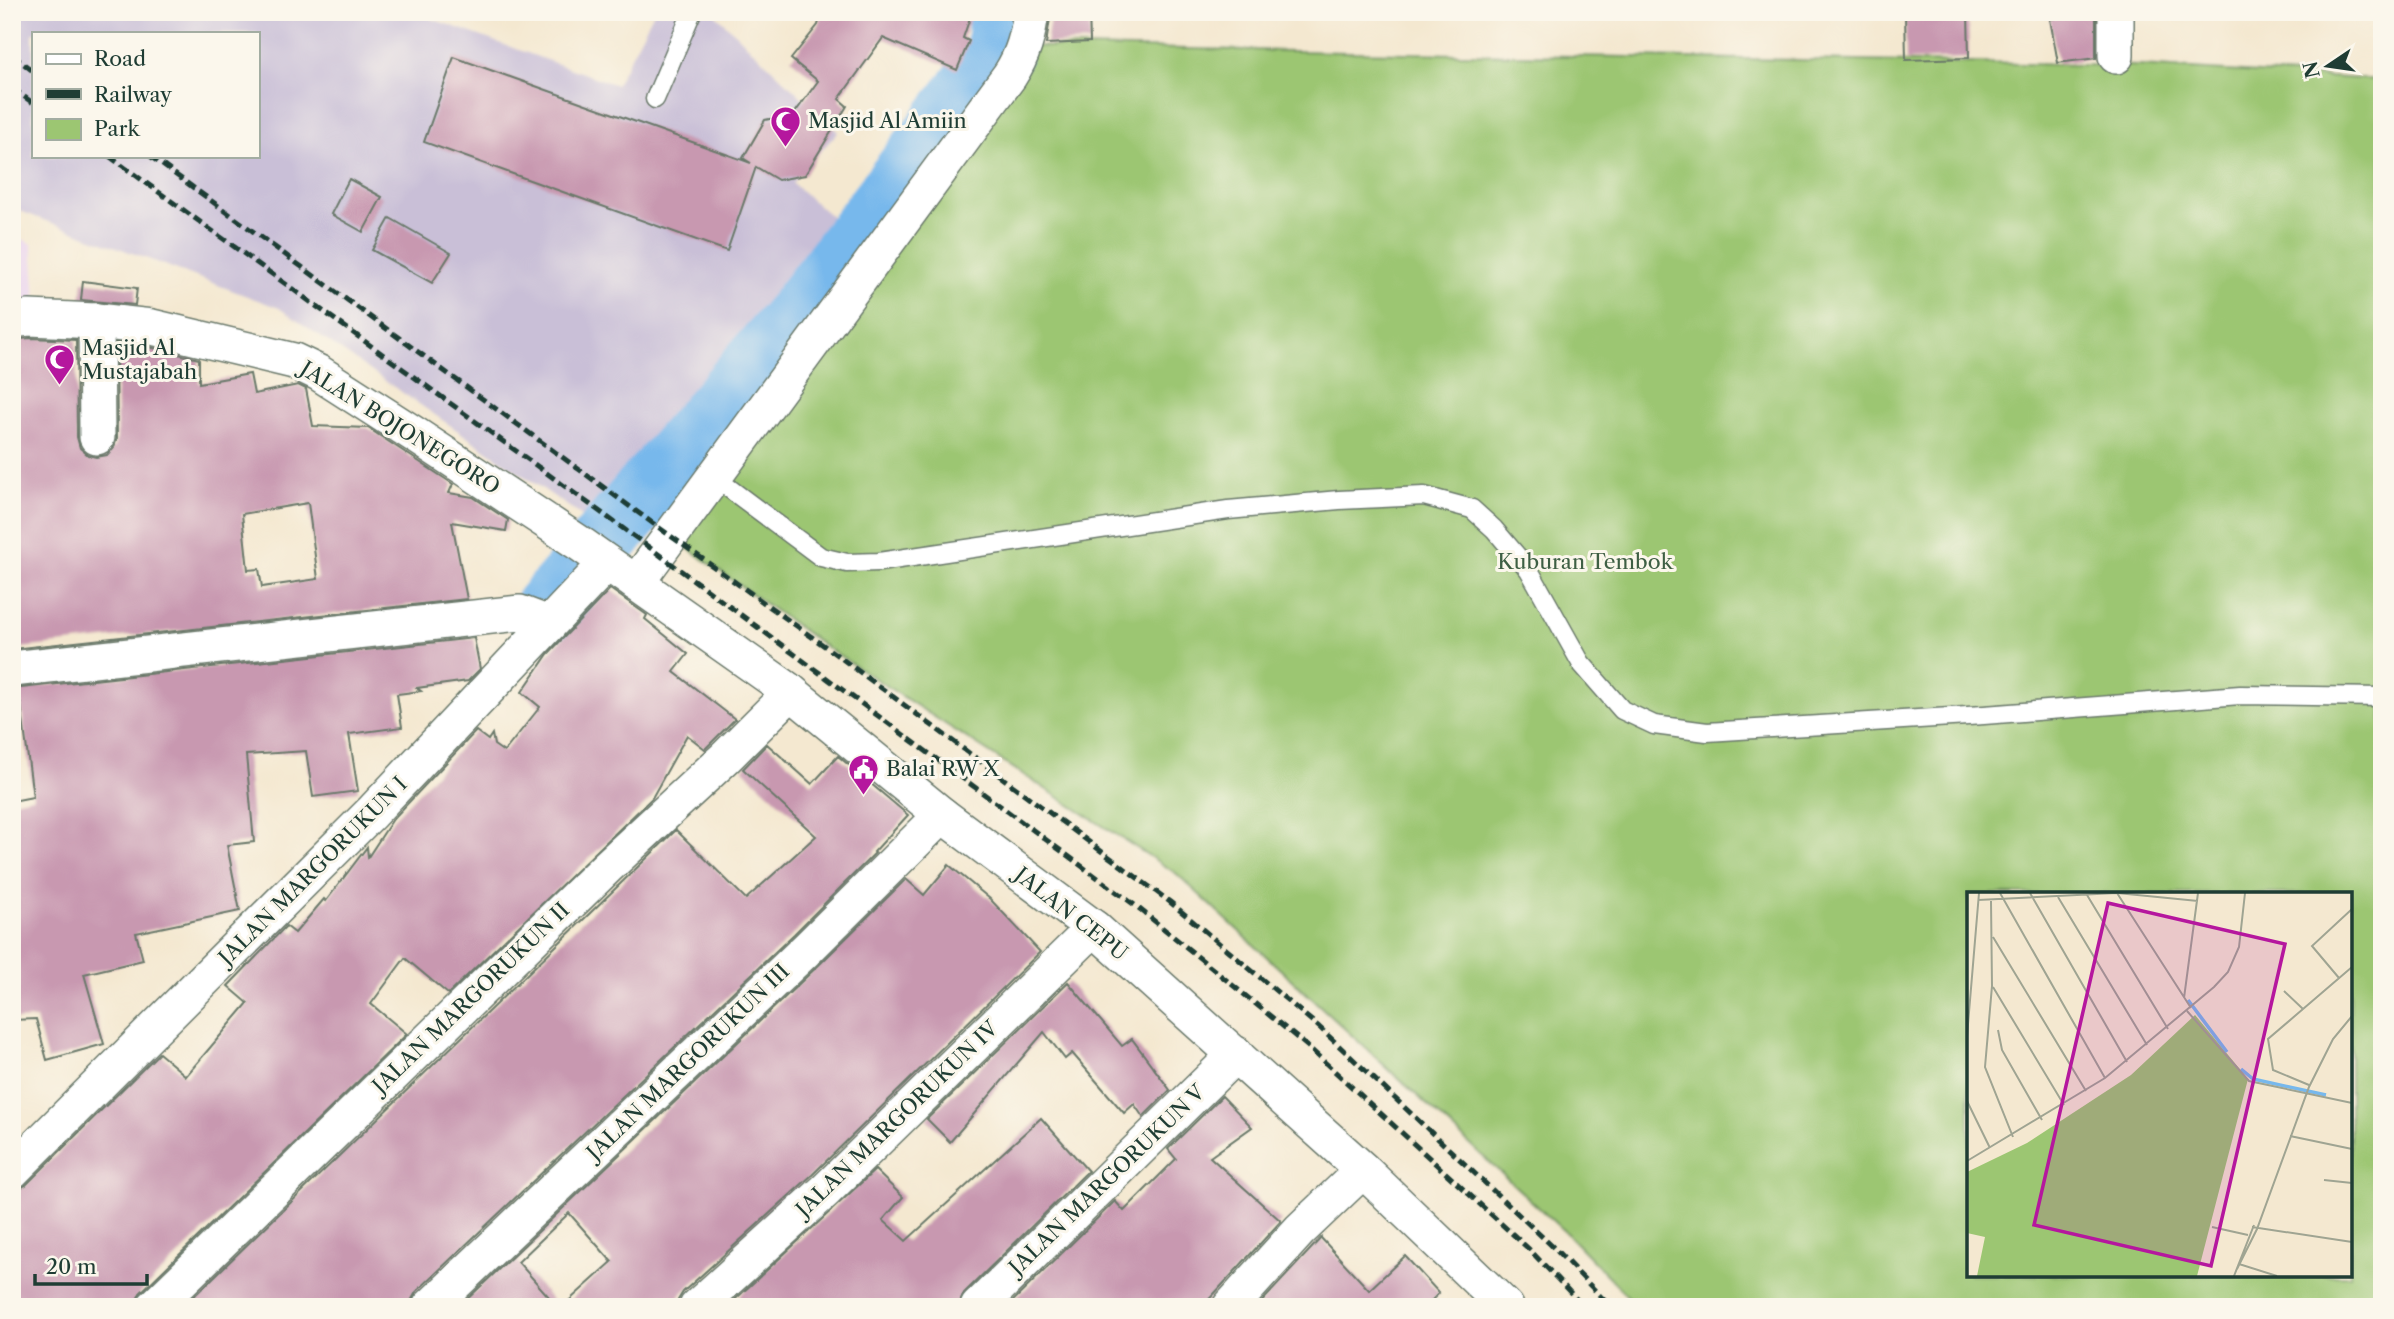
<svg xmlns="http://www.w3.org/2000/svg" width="2394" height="1319" font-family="'Libre Caslon Text',serif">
	<rect width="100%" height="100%" fill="#fbf7ec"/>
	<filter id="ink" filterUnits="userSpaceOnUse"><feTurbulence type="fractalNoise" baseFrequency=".0143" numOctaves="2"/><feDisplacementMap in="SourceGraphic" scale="14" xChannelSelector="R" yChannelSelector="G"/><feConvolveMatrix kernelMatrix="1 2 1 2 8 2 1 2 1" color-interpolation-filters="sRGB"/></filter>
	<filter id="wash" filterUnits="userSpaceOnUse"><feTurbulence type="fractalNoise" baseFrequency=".00686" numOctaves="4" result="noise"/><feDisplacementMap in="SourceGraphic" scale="28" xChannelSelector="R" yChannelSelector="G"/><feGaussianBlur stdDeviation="1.57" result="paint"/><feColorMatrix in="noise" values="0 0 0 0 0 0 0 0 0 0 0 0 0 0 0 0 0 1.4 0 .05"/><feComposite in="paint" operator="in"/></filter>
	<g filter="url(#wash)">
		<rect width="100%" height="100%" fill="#f4e8d0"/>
		<!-- built -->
		<path fill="#e9d2ee" d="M12,234L32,244L36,300L12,305Z"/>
		<!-- industrial -->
		<path fill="#c9bfd7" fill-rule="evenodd" d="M12,12H413L616,85L654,12H713L838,132L792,183L846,229L783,313L604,531L279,308L12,208ZM33,33H257V156H33Z"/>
		<!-- green -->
		<path fill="#9cc672" stroke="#5e8253" stroke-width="2" fill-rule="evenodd" d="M1018,46L2139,66L2382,80V1307H1638L1565,1232L1177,874L826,647L651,522ZM1969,894H2350V1275H1969Z"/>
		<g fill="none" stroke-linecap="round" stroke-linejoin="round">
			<!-- river -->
			<path stroke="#77b8ec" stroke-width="66" d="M546,609L798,315L999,51L1002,12"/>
		</g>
		<g id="blocks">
			<!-- building -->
			<g fill="#c898b0" fill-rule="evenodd">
				<path d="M822,12H972L963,38L969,41L957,70L883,38L839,99L847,106L805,175L778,180L756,167L727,251L424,142L454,57L751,163L743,158L765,120L794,114L818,81L791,59L818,25Z"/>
				<path d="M1051,12H1089L1090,42L1046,44Z"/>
				<path d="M1905,12H1968L1969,58L1906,60Z"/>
				<path d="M2090,12H2096V58L2058,63L2050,19Z"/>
				<path d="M349,179L382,197L363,232L331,214Z"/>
				<path d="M390,218L451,253L432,283L372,250Z"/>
				<path d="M83,281L137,288L135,305L81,300Z"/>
				<path d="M30,338L76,340L77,437L80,448L88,455L96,457L107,455L114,447L117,438L116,343L149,347L199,359V383L250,374L254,394L298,385L306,389L313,426L368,428L453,484L449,493L473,497L508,520L506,531L452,522L467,599L12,649V340ZM308,503L318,579L262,587L259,569L248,570L242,514Z"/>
				<path d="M610,589L647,615L645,619L688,654L674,672L735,719L705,749L687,735L652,798L448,994L405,958L371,1004L407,1034L140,1293L134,1307H12V1192L26,1185L159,1053L186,1076L248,1003L228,986L286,926L295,933L324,899L326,901L367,847L368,857L393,819L476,731L488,740L492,734L494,745L504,752L540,707L522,692L548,654Z"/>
				<path d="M474,638L480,669L468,681L417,688L421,691L397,694L402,727L349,734L358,791L313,797L306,751L246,755L254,842L227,845L240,911L136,933L143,960L84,974L104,1044L47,1060L36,1019L12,1020V801L33,797L21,704L12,706V689Z"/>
				<path d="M767,744L812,784L838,756L908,815L874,852L875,853L794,934L416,1292L411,1301L410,1307H195L189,1301L676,830L746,899L816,836L743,769Z"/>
				<path d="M949,865L990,899L1040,952L812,1175L683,1292L678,1300L677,1307H562L612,1262L569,1213L518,1262L558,1307H459L822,962L906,879L924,895Z"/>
				<path d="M1068,982L1122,1046L1132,1039L1170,1090L1143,1117L1134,1104L1124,1113L1072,1053L1065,1059L1044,1032L950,1142L927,1119Z"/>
				<path d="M1222,1096L1252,1127L1210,1157L1281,1221L1202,1307H1007L1115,1201L1124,1211L1176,1159L1168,1149Z"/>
				<path d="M1041,1118L1088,1171L964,1293L958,1307H727L875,1170L903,1197L883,1220L906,1241Z"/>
				<path d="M1321,1238L1369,1290L1405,1256L1439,1293L1425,1307H1257Z"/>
			</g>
		</g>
	</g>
	<g filter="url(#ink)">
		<use href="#blocks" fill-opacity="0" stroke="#6a796b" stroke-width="2"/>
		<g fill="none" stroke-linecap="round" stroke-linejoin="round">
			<defs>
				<g id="lane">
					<path d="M655,99L692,12"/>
					<path d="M714,477L821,557L847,563L879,562L1228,510L1339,500L1424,496L1472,509L1494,529L1529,570L1581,663L1622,710L1654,725L1707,732L1984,715L2240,695L2382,697"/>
				</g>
				<g id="street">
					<path d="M2116,12V56"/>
					<path d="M12,320L29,318L96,321L152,327L294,361L319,373L417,436L582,545L791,692L942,815L1094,928L1363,1170L1506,1307"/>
					<path d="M96,321L97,437"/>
					<path d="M636,583L1010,75C1023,55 1028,36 1031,12"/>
					<path d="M12,669L520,613L549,624"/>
					<path d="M12,1171L371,813L607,563"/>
					<path d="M154,1307L607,867L726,757L791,692"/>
					<path d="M430,1307L808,948L942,815"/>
					<path d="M697,1307L826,1190L1094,928"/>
					<path d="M978,1307L1236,1054"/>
					<path d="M1230,1307L1300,1230L1363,1170"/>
				</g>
			</defs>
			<!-- lane casing -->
			<use href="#lane" stroke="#6a796b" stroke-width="21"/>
			<!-- street casing -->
			<use href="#street" stroke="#6a796b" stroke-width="38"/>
			<!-- lane -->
			<use href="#lane" stroke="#fff" stroke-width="18"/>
			<!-- street -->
			<use href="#street" stroke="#fff" stroke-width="35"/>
			<!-- rail -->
			<g stroke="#1f3d34" stroke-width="5" stroke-dasharray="10 5" stroke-linecap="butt">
				<path d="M12,55L33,71"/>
				<path d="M12,88L33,103"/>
				<path d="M109,156L657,553L1136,906L1307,1046L1530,1250L1584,1307"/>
				<path d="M150,156L651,522L826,647L1170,902L1319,1027L1551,1245L1611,1307"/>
			</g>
		</g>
	</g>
	<!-- icons -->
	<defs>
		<symbol id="mosque-pin" viewBox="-11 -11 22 30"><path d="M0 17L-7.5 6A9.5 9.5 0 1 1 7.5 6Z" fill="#b5179e" stroke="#fbf7ec"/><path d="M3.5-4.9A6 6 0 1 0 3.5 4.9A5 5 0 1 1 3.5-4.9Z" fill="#fff"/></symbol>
		<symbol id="civic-pin" viewBox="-11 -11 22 30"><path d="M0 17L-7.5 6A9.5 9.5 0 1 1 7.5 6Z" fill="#b5179e" stroke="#fbf7ec"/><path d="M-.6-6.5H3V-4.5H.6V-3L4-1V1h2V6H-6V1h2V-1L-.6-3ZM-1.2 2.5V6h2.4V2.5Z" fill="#fff"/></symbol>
	</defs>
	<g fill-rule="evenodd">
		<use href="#mosque-pin" x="768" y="104" width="35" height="47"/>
		<use href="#mosque-pin" x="42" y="342" width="35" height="47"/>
		<use href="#civic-pin" x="846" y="752" width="35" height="47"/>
	</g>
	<g text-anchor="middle" stroke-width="6" stroke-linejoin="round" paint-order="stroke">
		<!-- poi labels -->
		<g font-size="21" fill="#1f3d34" stroke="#fbf7ec" text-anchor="start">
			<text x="808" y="128">Masjid Al Amiin</text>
			<text x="82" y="355">Masjid Al<tspan x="82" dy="24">Mustajabah</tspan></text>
			<text x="886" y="776">Balai RW X</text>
		</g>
		<!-- street labels -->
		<g font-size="21" fill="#1f3d34" stroke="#fbf7ec">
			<text transform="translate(400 428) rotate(32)" y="7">JALAN BOJONEGORO</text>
			<text transform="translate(313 871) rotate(-45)" y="7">JALAN MARGORUKUN I</text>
			<text transform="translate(1071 914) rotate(38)" y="7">JALAN CEPU</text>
			<text transform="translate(471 998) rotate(-44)" y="7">JALAN MARGORUKUN II</text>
			<text transform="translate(688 1062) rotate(-44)" y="7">JALAN MARGORUKUN III</text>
			<text transform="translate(897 1119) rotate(-44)" y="7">JALAN MARGORUKUN IV</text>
			<text transform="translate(1107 1180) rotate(-44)" y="7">JALAN MARGORUKUN V</text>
		</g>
		<!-- park labels -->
		<g font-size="21" fill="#3e5f44" stroke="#fbf7ec">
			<text x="1585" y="569">Kuburan Tembok</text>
		</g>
	</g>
	<!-- overview -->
	<g transform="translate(1967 892)">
		<rect width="385" height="385" fill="#f4e8d0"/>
		<path d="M228,123L281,187L230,384H10L18,345L0,341V280L60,251L164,183Z" fill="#9cc672"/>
		<path fill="none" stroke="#77b8ec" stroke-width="3.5" d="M221,108L260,160M274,177L286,187L359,203"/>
		<path fill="none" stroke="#9fa492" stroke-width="2" d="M33,1L138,186M63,1L160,170M150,1L224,116M120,3L201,137M91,5L180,153M11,8L150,1L231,9M24,9L25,94L18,175L46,245M26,45L119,199M372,86L345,54L385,17M26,95L97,213M317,99L336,117M217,106L231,1M220,119L282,189L385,211M31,138L35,158L75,228M0,144L12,1M342,193L306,178L301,147L385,75M0,209L23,256M323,244L385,257M0,269L138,186L247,95L261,80L272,55L278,1M357,288L385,291M245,335L281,343M285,335L385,350M272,372L310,384M270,377L290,337L342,195L366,147L385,124M267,384L287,333"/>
		<path fill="#b5179e" fill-opacity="0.15" stroke="#b5179e" stroke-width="3.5" d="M141,11L318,52L244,374L67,333Z"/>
		<rect width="385" height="385" fill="none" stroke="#1f3d34" stroke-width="3.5"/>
	</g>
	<!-- margin -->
	<rect width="2394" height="1319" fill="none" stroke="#fbf7ec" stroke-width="42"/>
	<!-- legend -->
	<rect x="32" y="32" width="228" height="126" fill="#fbf7ec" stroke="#a3ada2" stroke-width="2"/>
	<rect x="46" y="54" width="35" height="10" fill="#ffffff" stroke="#a3ada2" stroke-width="2"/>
	<text x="94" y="66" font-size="21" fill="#1f3d34">Road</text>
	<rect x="46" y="89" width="35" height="10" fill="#1f3d34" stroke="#a3ada2" stroke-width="2"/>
	<text x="94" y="102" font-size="21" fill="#1f3d34">Railway</text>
	<rect x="46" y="119" width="35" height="21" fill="#9cc672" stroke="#a3ada2" stroke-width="2"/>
	<text x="94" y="136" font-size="21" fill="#1f3d34">Park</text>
	<!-- north arrow -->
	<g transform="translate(2328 66) rotate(257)" stroke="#fbf7ec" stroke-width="5" paint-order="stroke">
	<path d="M0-5L12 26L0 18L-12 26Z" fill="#1f3d34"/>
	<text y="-10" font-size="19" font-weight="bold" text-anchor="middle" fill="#1f3d34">N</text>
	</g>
	<!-- scale -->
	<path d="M35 1274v10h112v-10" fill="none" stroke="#1f3d34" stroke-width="3.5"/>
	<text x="46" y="1274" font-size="21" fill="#1f3d34" stroke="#fbf7ec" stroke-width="5" paint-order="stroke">20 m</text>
</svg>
